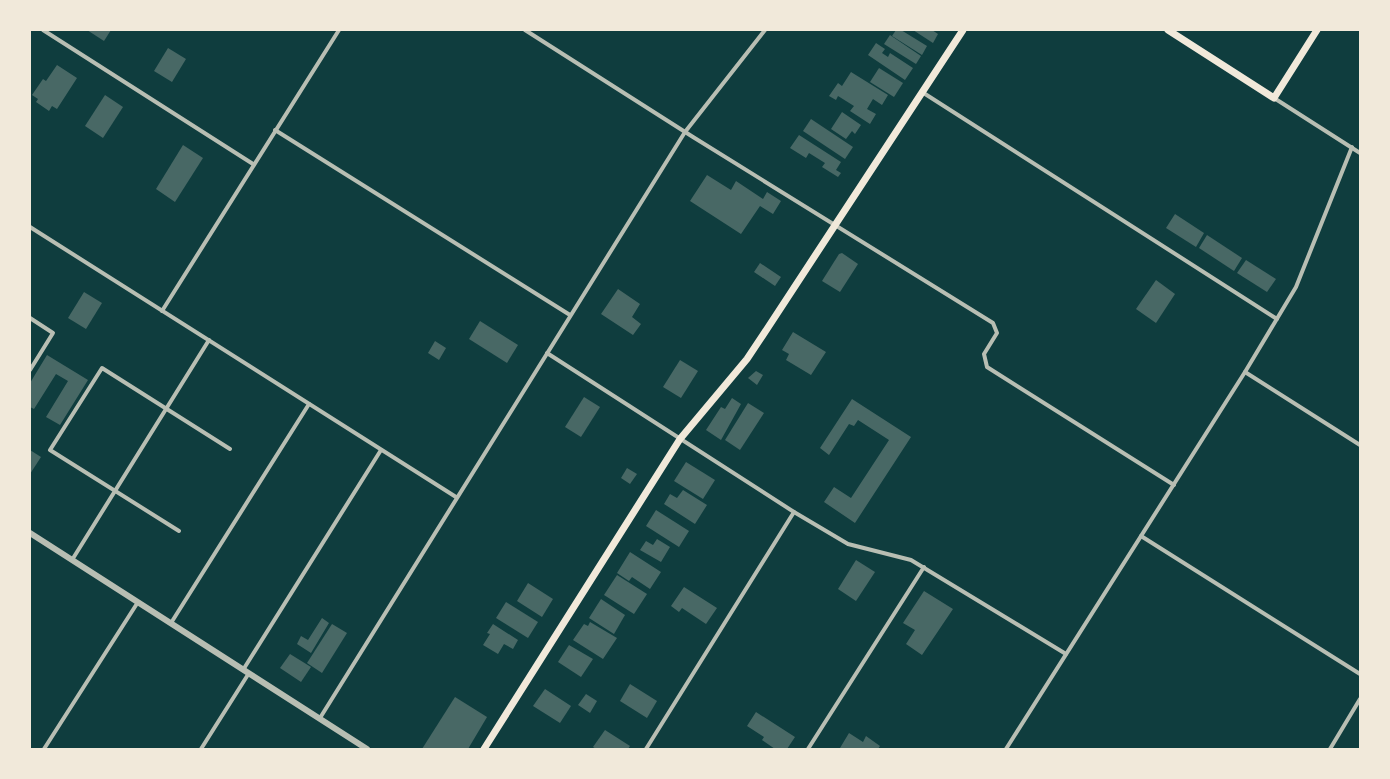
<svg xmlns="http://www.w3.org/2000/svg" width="1390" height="779" font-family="Literata,serif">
	<rect width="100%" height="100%" fill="#0f3d3e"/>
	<!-- building -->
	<g fill="#486865">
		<path d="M87,30H111L104,41Z"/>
		<path d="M896,30H901L927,46L922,55L892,36Z"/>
		<path d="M913,30H932L938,34L933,43Z"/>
		<path d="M890,35L921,56L916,64L884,44Z"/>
		<path d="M876,43L885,49L882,53L888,57L890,53L913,68L905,80L868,55Z"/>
		<path d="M168,48L186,59L172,82L154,71Z"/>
		<path d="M57,65L77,78L57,109L52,106L49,111L36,102L38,99L32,95L43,79L46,81Z"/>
		<path d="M879,68L903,83L894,97L870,82Z"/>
		<path d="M851,72L888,95L882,105L873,99L867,109L876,114L870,124L850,111L854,106L838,96L836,100L829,96L838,83L842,86Z"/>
		<path d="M105,95L123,107L103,138L85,126Z"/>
		<path d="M842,112L861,125L855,134L852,131L846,139L831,129Z"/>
		<path d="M811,119L853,147L845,159L803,131Z"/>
		<path d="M799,135L841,162L836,170L841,173L838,177L822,167L825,163L809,153L806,158L790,148Z"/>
		<path d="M183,145L203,158L175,202L156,189Z"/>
		<path d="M707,175L731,190L736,181L763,199L767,192L781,201L773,214L760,206L741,234L690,201Z"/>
		<path d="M1175,214L1204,233L1196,247L1166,228Z"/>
		<path d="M1207,235L1242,258L1234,271L1199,248Z"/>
		<path d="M842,253L858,264L840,292L822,281L839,254Z"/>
		<path d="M1246,260L1276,279L1267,292L1237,273Z"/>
		<path d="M760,263L781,277L775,286L754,272Z"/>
		<path d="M1156,280L1175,294L1156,323L1136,309Z"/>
		<path d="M618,289L640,304L632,317L641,324L633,335L601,314Z"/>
		<path d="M84,292L102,303L86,329L68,318Z"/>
		<path d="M480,321L518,345L507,363L469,339Z"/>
		<path d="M793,332L826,352L811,375L786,360L789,354L782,350Z"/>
		<path d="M435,341L446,348L439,360L428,353Z"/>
		<path d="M47,355L88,380L60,425L46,417L68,381L56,374L34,409L30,407V383Z"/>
		<path d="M680,360L698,371L681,398L663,387Z"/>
		<path d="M756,371L763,375L757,385L748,378Z"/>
		<path d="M584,397L600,407L581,437L565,427Z"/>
		<path d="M732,398L741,404L721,440L706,430L721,407L725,409Z"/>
		<path d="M852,399L911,437L855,523L824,502L834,487L851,498L889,440L858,420L854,426L849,424L829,455L820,448Z"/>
		<path d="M748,403L764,413L740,450L725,440Z"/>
		<path d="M30,450L41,457L30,474Z"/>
		<path d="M686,462L715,480L703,499L674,481Z"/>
		<path d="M627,468L637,474L630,484L621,478Z"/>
		<path d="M683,490L707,505L695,524L664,504L670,494L677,498Z"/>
		<path d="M656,510L689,531L679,547L646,526Z"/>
		<path d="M657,539L670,547L661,562L640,550L646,541L653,545Z"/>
		<path d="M630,552L661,572L650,589L632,577L629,581L617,573Z"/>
		<path d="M856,560L875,572L856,601L838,589Z"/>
		<path d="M617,575L647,594L634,614L604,595Z"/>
		<path d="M528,583L553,599L542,617L517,601Z"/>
		<path d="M684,587L717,608L706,624L682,608L679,612L671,606Z"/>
		<path d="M924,591L953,609L922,655L906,644L915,630L903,623Z"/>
		<path d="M601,599L625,615L614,634L589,618Z"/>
		<path d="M506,602L538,622L528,638L496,618Z"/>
		<path d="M322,618L329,623L311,653L297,644L301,636L308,640Z"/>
		<path d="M590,622L617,638L603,659L573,640L584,624L588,626Z"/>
		<path d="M332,624L347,633L322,673L307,663Z"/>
		<path d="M493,624L518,640L513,649L504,644L498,654L483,645L490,634L487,633Z"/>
		<path d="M569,645L593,659L581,677L558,662Z"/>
		<path d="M290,654L311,667L301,682L280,668Z"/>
		<path d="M630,684L657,701L647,718L620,701Z"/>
		<path d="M545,689L571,706L560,723L533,706Z"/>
		<path d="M586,694L597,701L590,713L578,705Z"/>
		<path d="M455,697L487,717L468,749H422Z"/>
		<path d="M756,712L795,737L787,749H775L762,740L764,737L747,726Z"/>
		<path d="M605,730L630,746L628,749H596L593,747Z"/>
		<path d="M849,733L863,742L866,736L880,746L878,749H841L840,748Z"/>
	</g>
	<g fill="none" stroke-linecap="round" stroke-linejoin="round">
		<!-- minor -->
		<g stroke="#b8beb3" stroke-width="4">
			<path d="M43,30L253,164"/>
			<path d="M525,30L693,137L993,323L997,333L984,354L987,367L1174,485"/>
			<path d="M922,92L1277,319"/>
			<path d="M1274,98L1360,153"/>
			<path d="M275,130L570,315"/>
			<path d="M30,227L456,497"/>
			<path d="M162,311L339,30"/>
			<path d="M30,318L53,333L30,370"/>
			<path d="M547,353L794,512L848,544L911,560L1066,654"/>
			<path d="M1245,372L1360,445"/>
			<path d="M179,531L50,450L102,368L230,449"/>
			<path d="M1141,536L1360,674"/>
			<path d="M72,560L209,340"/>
			<path d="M171,623L309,404"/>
			<path d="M243,670L381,450"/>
			<path d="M320,718L685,132L765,30"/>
			<path d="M44,749L138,602"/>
			<path d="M201,749L249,673"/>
			<path d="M646,749L794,512"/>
			<path d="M808,749L924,567"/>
			<path d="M1006,749L1245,372L1296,287L1352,147"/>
			<path d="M1330,749L1360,699"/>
		</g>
		<!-- tertiary -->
		<path stroke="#b8beb3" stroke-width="6" d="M30,533L367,749"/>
		<!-- secondary -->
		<g stroke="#f1e9da" stroke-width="7">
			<path d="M1168,30L1274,98L1317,30"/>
			<path d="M484,749L680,439L747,359L763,335L963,30"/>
		</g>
	</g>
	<!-- border -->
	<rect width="1390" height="779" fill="none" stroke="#f1e9da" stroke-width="62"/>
</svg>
